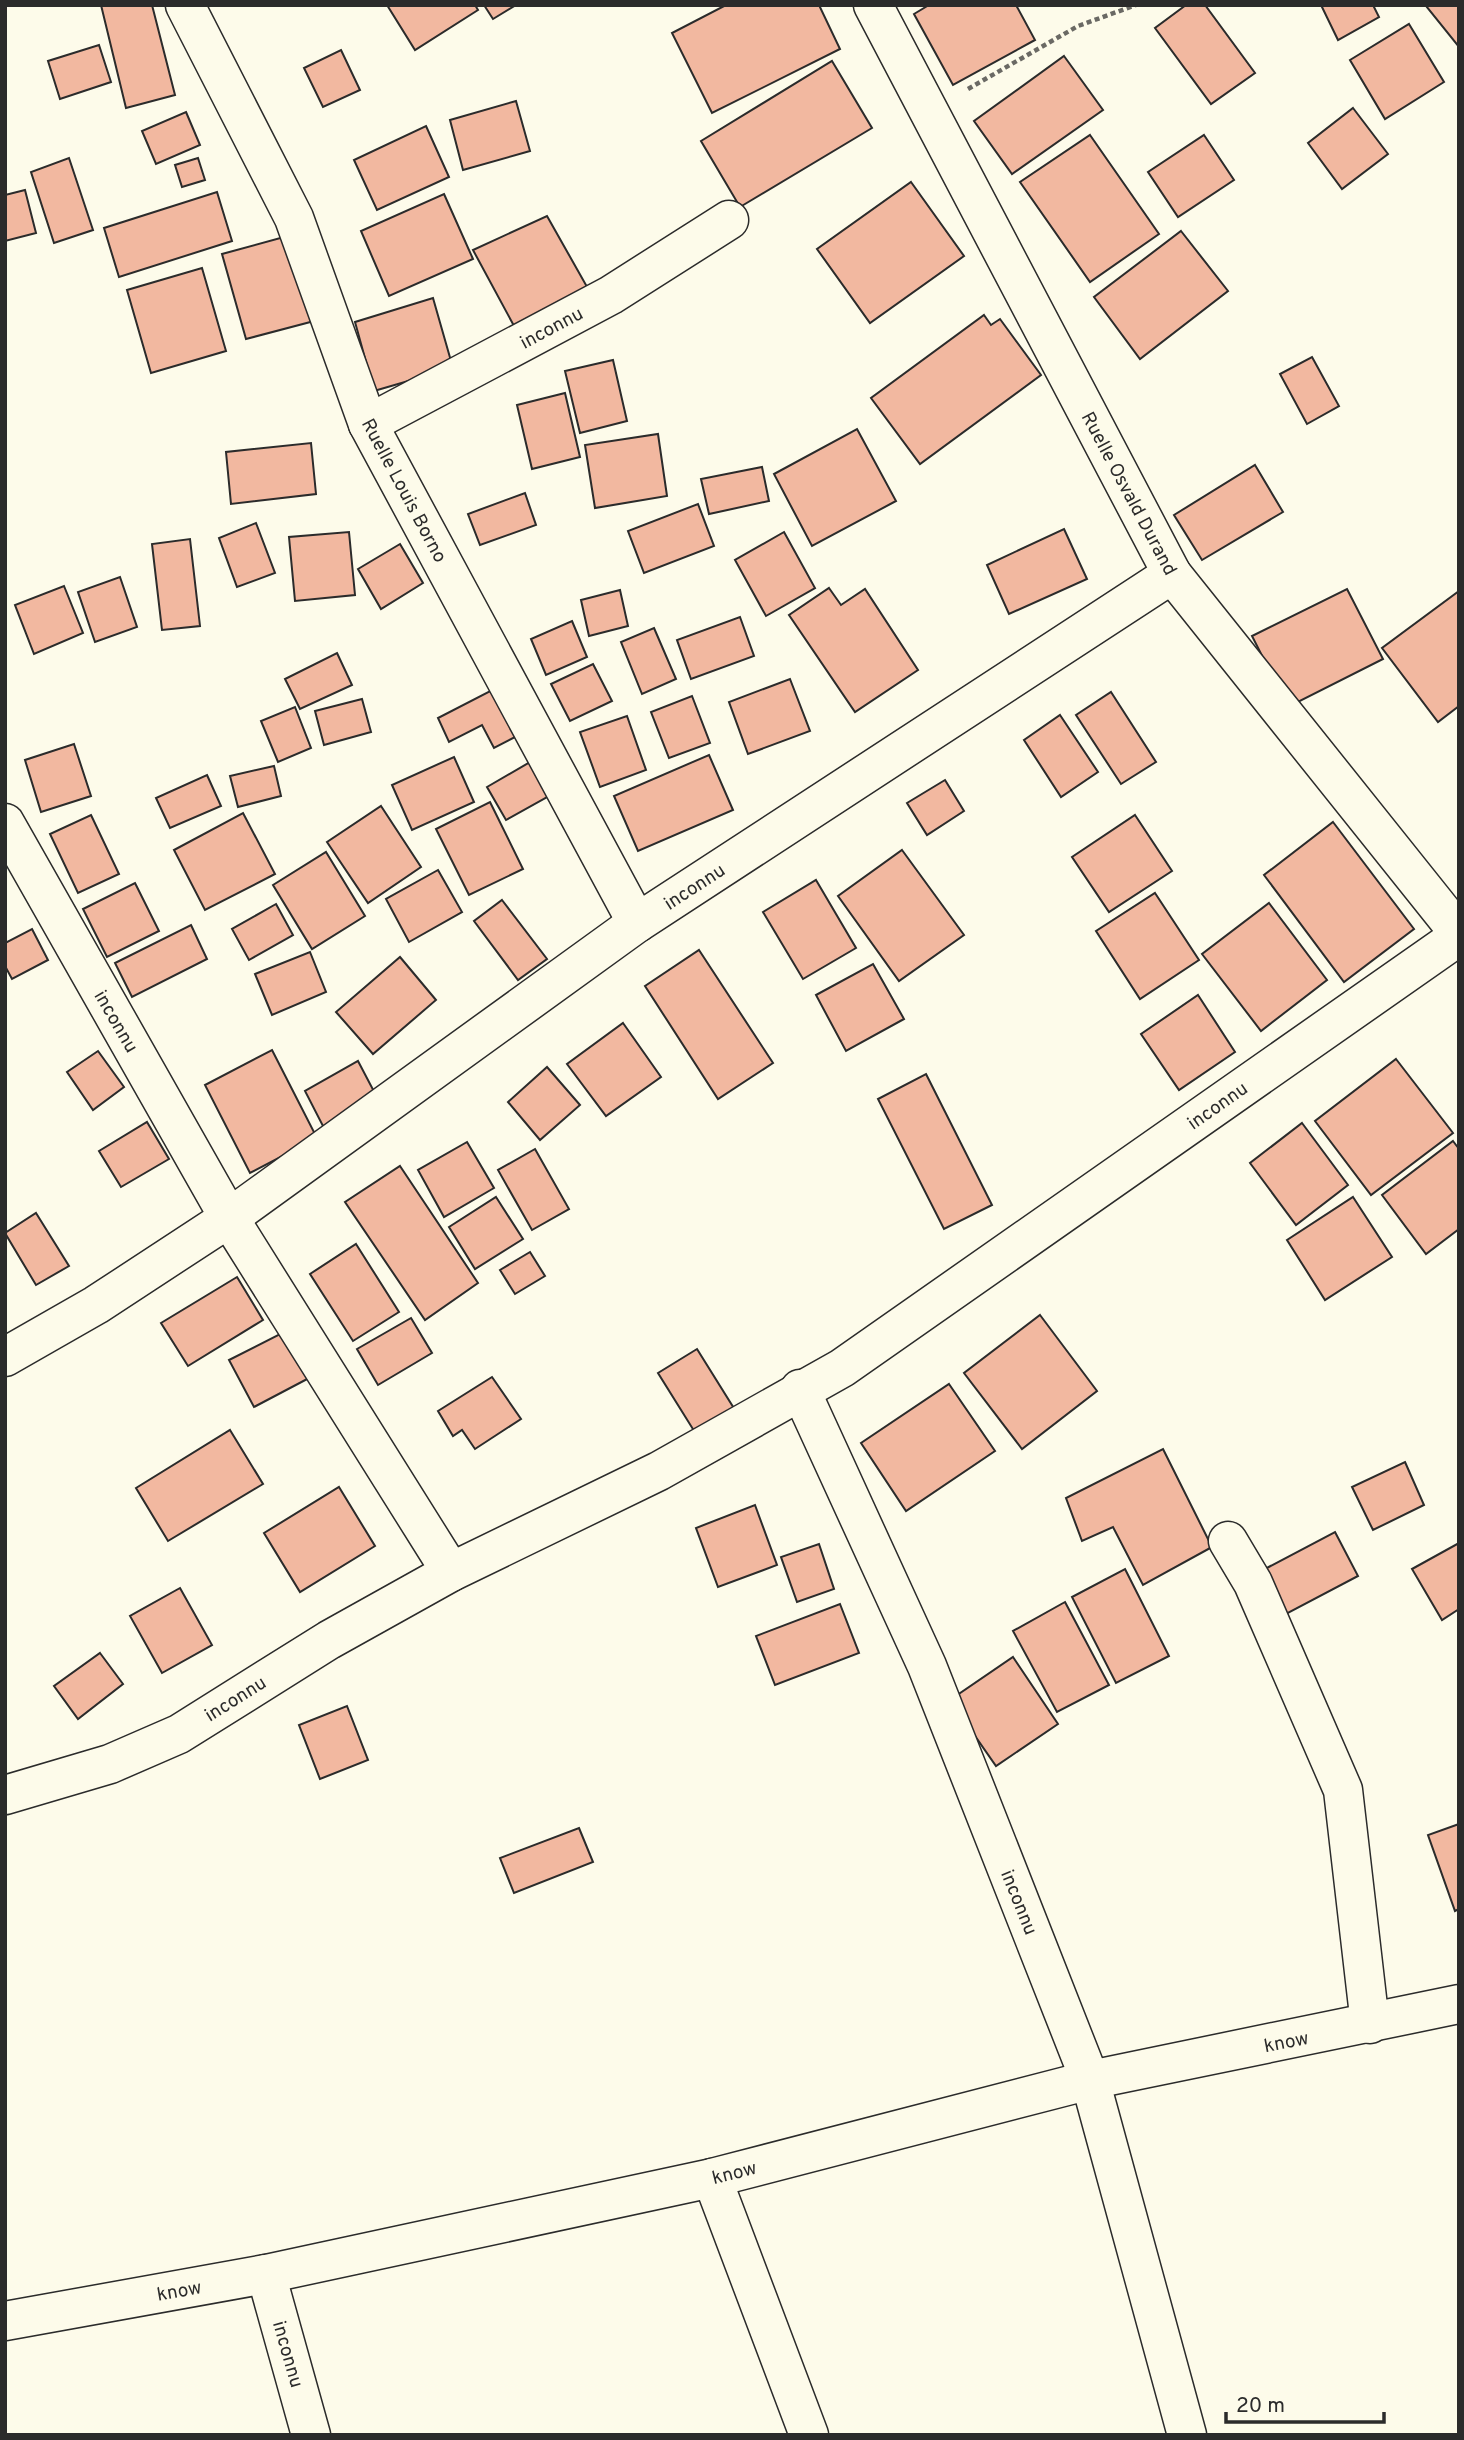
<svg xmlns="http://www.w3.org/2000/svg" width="1464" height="2440" font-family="Overpass,sans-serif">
	<rect width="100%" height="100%" fill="#fdfbea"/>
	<!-- building -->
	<g fill="#f2b8a0" stroke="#2b2b2b" stroke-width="2">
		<path d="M101,5H152L175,95L126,108Z"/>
		<path d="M387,5H475L478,10L415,50Z"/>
		<path d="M484,5H516L493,19Z"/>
		<path d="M726,5H819L840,49L712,113L672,33Z"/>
		<path d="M929,5H1016L1035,40L953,85L914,14Z"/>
		<path d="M1186,5H1205L1255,73L1211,104L1155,28Z"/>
		<path d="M1321,5H1373L1379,17L1338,40Z"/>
		<path d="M1459,5V47L1426,6Z"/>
		<path d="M1409,24L1444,82L1385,119L1350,60Z"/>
		<path d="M99,45L111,82L60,99L48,61Z"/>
		<path d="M341,50L360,90L323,107L304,68Z"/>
		<path d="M1064,56L1103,110L1012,174L974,121Z"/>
		<path d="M832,61L872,128L740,207L701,141Z"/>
		<path d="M516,101L530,151L463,170L450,120Z"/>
		<path d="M1353,108L1388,154L1342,189L1308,143Z"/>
		<path d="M186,112L200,145L156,164L142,131Z"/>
		<path d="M426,126L449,177L377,210L354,160Z"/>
		<path d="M1090,135L1159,234L1090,282L1020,182Z"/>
		<path d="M1204,135L1234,180L1178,217L1148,172Z"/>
		<path d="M69,158L93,230L54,243L31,172Z"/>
		<path d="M198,158L205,180L182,187L175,165Z"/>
		<path d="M911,182L964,256L870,323L817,249Z"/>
		<path d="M25,190L36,233L5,241V195Z"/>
		<path d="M217,192L232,241L119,277L104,228Z"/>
		<path d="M444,194L473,259L389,296L361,231Z"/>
		<path d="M547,216L595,301L520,337L473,250Z"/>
		<path d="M1181,231L1228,291L1140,359L1094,297Z"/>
		<path d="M295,234L318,320L246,339L222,254Z"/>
		<path d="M202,268L226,351L151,373L127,290Z"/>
		<path d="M433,298L453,368L374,391L355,322Z"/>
		<path d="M984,315L991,325L1000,319L1041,375L920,464L871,398Z"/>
		<path d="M1312,357L1339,406L1307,424L1280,374Z"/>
		<path d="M613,360L627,421L580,433L565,371Z"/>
		<path d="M565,393L580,457L532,469L517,405Z"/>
		<path d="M857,429L896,501L812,546L774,474Z"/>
		<path d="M658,434L667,496L595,508L585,445Z"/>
		<path d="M311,443L316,494L231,504L226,452Z"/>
		<path d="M1255,465L1283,512L1202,560L1174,515Z"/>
		<path d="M762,467L769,501L709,514L701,479Z"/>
		<path d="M525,493L536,525L480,545L468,514Z"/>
		<path d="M698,504L714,546L644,573L628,531Z"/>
		<path d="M256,523L275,573L237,587L219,538Z"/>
		<path d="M1064,529L1087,579L1009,614L987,565Z"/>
		<path d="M349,532L355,595L295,601L289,537Z"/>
		<path d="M784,532L815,588L766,616L735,560Z"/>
		<path d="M190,539L200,626L162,630L152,544Z"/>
		<path d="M400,544L423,583L381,609L358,569Z"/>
		<path d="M120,577L137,627L95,642L78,592Z"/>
		<path d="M64,586L83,633L34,654L15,605Z"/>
		<path d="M829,588L841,605L865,589L918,670L855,712L789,615Z"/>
		<path d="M1347,589L1383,659L1288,707L1252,636Z"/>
		<path d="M620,590L628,626L589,636L581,600Z"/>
		<path d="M1459,591V706L1438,722L1382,648Z"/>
		<path d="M740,617L754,656L691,679L677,640Z"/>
		<path d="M572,621L587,657L546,675L531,639Z"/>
		<path d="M654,628L676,679L642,694L621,642Z"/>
		<path d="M337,653L352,685L300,709L285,679Z"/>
		<path d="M593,664L612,701L570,721L551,684Z"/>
		<path d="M790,679L810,731L748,754L729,702Z"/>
		<path d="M498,687L521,734L494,748L482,725L449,742L438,718Z"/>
		<path d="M1111,692L1156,762L1121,784L1076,715Z"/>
		<path d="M692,696L710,743L669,758L651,712Z"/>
		<path d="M362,699L371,732L324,745L315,711Z"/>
		<path d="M295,707L311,748L278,762L261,721Z"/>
		<path d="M1060,715L1098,772L1061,797L1024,740Z"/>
		<path d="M627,716L646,770L600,787L580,732Z"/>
		<path d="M74,744L91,796L41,812L25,760Z"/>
		<path d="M709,755L733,810L638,851L614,796Z"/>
		<path d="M454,757L474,802L412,830L392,785Z"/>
		<path d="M537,758L556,792L506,820L487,787Z"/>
		<path d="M274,766L281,796L238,807L230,776Z"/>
		<path d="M207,775L221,806L170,828L156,798Z"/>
		<path d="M945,780L964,811L927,835L907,803Z"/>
		<path d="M490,802L523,869L469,895L436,829Z"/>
		<path d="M381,806L421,867L368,903L327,842Z"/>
		<path d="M243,813L275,874L205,910L174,850Z"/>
		<path d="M91,815L119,874L78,893L50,834Z"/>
		<path d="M1135,815L1172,871L1109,912L1072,857Z"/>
		<path d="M1333,822L1414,929L1344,982L1264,875Z"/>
		<path d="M902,850L964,935L899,981L838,896Z"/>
		<path d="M326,852L365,916L312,949L273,885Z"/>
		<path d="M438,870L462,912L409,942L386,899Z"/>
		<path d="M816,880L856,948L803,979L763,912Z"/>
		<path d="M135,883L159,931L107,957L83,909Z"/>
		<path d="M1155,893L1199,960L1140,999L1096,931Z"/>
		<path d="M502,900L547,959L518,980L474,921Z"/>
		<path d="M1269,903L1327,980L1261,1031L1202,954Z"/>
		<path d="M276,904L293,935L249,960L232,929Z"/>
		<path d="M191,925L207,959L132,997L115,963Z"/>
		<path d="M32,929L48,960L12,979L5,966V943Z"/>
		<path d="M699,950L773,1063L718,1099L645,986Z"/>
		<path d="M310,952L326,992L272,1015L255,974Z"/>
		<path d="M400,957L436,1000L373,1054L336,1012Z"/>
		<path d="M873,964L904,1019L846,1051L816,995Z"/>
		<path d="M1198,995L1235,1052L1179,1090L1141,1034Z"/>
		<path d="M623,1023L661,1077L606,1116L567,1064Z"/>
		<path d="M272,1050L317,1138L250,1173L205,1085Z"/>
		<path d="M98,1051L124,1087L93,1110L67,1072Z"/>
		<path d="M1396,1059L1453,1133L1371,1195L1315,1121Z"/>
		<path d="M358,1061L379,1101L325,1130L305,1091Z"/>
		<path d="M547,1067L580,1105L540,1140L508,1102Z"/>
		<path d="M926,1074L992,1205L944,1229L878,1099Z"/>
		<path d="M147,1122L169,1159L121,1187L99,1151Z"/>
		<path d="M1302,1123L1348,1185L1296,1225L1250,1163Z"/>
		<path d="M1453,1141L1459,1149V1229L1426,1254L1382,1195Z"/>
		<path d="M467,1142L494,1188L444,1217L418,1170Z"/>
		<path d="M535,1149L569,1209L532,1230L498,1170Z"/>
		<path d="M400,1166L478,1283L425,1320L345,1202Z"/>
		<path d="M496,1197L523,1239L475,1269L449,1227Z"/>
		<path d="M1353,1197L1392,1257L1325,1300L1287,1240Z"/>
		<path d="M36,1213L69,1266L36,1285L5,1233Z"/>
		<path d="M356,1244L399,1312L353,1341L310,1274Z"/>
		<path d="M530,1252L545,1276L515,1294L500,1270Z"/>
		<path d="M237,1277L263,1320L188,1366L161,1323Z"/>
		<path d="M1040,1315L1097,1391L1022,1449L964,1373Z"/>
		<path d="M411,1318L432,1353L378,1385L357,1349Z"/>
		<path d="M286,1331L311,1377L254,1407L229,1360Z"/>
		<path d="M697,1349L735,1410L696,1434L658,1373Z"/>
		<path d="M492,1377L521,1419L475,1449L462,1430L453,1436L438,1411Z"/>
		<path d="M949,1384L995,1451L906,1511L861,1443Z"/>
		<path d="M230,1430L263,1484L168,1541L136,1488Z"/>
		<path d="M1163,1449L1212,1547L1143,1585L1113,1527L1082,1541L1066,1498Z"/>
		<path d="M1405,1462L1424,1505L1373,1530L1352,1487Z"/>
		<path d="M339,1487L375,1546L300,1592L264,1533Z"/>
		<path d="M755,1505L777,1565L718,1587L696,1528Z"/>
		<path d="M1335,1532L1358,1576L1286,1614L1263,1570Z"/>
		<path d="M1459,1543V1609L1442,1620L1412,1569Z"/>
		<path d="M819,1544L834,1589L797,1602L781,1557Z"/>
		<path d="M1125,1569L1169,1656L1116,1683L1072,1597Z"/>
		<path d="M180,1588L212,1645L162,1673L130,1616Z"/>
		<path d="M1065,1602L1109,1685L1057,1712L1013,1631Z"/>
		<path d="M840,1604L859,1653L775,1685L756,1636Z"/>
		<path d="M100,1653L123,1684L78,1719L54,1686Z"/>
		<path d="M1013,1657L1058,1724L996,1766L950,1700Z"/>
		<path d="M347,1706L368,1760L320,1779L299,1725Z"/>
		<path d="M1459,1824V1909L1455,1911L1428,1835Z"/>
		<path d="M579,1828L593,1862L514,1893L500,1858Z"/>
	</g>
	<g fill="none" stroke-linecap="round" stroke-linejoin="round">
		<defs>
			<g id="minor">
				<path d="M185,5L294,218L368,424L637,923"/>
				<path d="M873,5L1172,574L1459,933"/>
				<path d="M368,424L611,295L729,220"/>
				<path d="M5,823L229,1218L451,1572"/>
				<path d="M5,1357L96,1305L229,1218L637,923L1172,574"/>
				<path d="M800,1389L927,1666L1090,2080L1187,2435"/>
				<path d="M1228,1541L1253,1583L1343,1790L1370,2024"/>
				<path d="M5,1795L110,1764L179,1734L329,1640L451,1572L659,1471L842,1368L1459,936"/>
				<path d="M712,2178L809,2435"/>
				<path d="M266,2274L311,2435"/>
				<path d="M5,2321L266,2274L712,2178L1090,2080L1459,2004"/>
			</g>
		</defs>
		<!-- minor casing -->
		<use href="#minor" stroke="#2b2b2b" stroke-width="41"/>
		<!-- path -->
		<path stroke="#6a6964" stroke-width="4.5" stroke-dasharray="5 3.5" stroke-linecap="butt" d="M968,89L1078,26L1136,5"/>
		<!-- minor -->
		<use href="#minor" stroke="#fdfbea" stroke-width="38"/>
	</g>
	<g text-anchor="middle" stroke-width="5" stroke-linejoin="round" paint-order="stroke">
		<!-- street labels -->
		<g font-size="19" fill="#2b2b2b" stroke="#fdfbea">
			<text transform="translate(551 327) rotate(-28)" y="7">inconnu</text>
			<text transform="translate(405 490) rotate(62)" y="7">Ruelle Louis Borno</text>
			<text transform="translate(1130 493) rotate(62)" y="7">Ruelle Osvald Durand</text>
			<text transform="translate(694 886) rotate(-33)" y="7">inconnu</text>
			<text transform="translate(117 1021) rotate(60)" y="7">inconnu</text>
			<text transform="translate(1217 1105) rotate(-35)" y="7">inconnu</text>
			<text transform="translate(235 1698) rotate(-32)" y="7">inconnu</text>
			<text transform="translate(1020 1902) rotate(68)" y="7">inconnu</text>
			<text transform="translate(1286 2041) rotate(-11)" y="7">know</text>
			<text transform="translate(734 2172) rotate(-14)" y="7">know</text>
			<text transform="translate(179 2290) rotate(-10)" y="7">know</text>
			<text transform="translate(289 2354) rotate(74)" y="7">inconnu</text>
		</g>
	</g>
	<!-- border -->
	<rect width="1464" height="2440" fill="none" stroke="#2b2b2b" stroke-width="14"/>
	<!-- scale -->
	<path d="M1226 2412v10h158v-10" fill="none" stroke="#2b2b2b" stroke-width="3.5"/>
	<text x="1236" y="2412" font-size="21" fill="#2b2b2b" stroke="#fdfbea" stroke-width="5" paint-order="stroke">20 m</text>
</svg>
